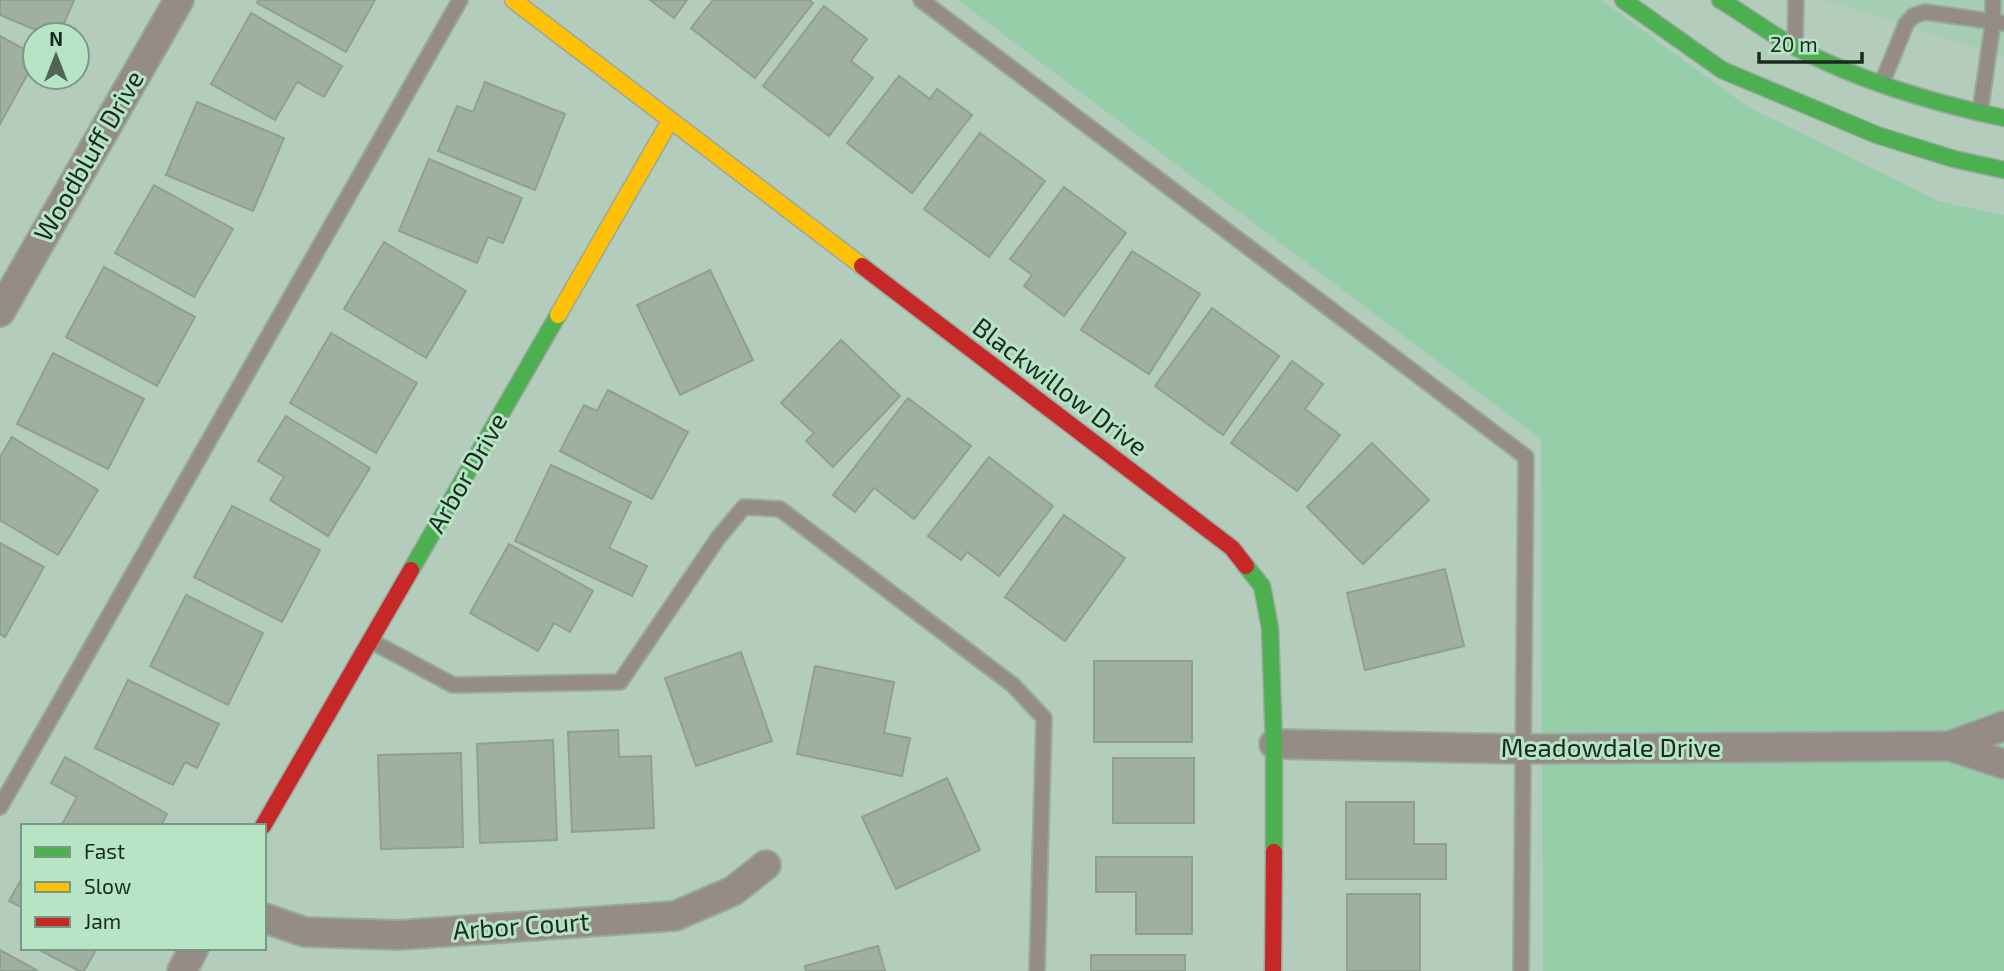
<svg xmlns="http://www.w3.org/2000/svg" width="2004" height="971" font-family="'Exo 2',sans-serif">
	<rect width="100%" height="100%" fill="#b4ccbc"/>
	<!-- built -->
	<path fill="#a5cdb2" d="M1825,0H2004V57Z"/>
	<!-- green -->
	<path fill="#95cea9" d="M958,0H1601L1748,107L1938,201L2004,215V971H1543L1541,439Z"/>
	<!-- building -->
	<g fill="#9fafa0" stroke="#909f91" stroke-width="2">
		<path d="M0,0H74L59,35H47L0,15Z"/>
		<path d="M258,0H375L346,52L257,3Z"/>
		<path d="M650,0H687L674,18Z"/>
		<path d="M713,0H809L813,3L755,78L691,28Z"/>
		<path d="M824,6L867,39L851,61L873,78L829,136L763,86Z"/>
		<path d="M251,13L342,66L324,97L297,82L275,120L211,84Z"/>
		<path d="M0,36L35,55V61L0,124Z"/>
		<path d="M899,76L930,99L937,89L972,115L912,193L847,143Z"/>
		<path d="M485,82L565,114L535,190L438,151L457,106L473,112Z"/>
		<path d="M197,102L284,138L253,211L166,175Z"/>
		<path d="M980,133L1045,181L989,257L924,209Z"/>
		<path d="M429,159L522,198L503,243L488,237L477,263L399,231Z"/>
		<path d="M154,185L233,229L194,297L115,253Z"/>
		<path d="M1064,187L1126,233L1064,316L1024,286L1032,275L1010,259Z"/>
		<path d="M384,242L466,291L426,358L344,309Z"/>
		<path d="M1132,251L1200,294L1149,374L1081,330Z"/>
		<path d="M104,267L195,317L157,386L66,337Z"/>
		<path d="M710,270L753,360L680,395L637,305Z"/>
		<path d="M1212,308L1279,356L1223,435L1155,386Z"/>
		<path d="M331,333L417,383L376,453L290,403Z"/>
		<path d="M841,340L900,396L833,467L806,441L814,433L781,403Z"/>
		<path d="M53,353L144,399L108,469L17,424Z"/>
		<path d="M1292,361L1323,384L1305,409L1340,435L1297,491L1231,443Z"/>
		<path d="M608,390L688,432L652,499L560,451L584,405L597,411Z"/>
		<path d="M908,398L971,446L914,519L874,488L855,512L833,495Z"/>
		<path d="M286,416L370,468L328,536L270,500L284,477L258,461Z"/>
		<path d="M12,437L98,490L58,555L0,520V457Z"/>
		<path d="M1372,443L1429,500L1363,564L1307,507Z"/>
		<path d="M989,457L1053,506L999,576L967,552L961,560L928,536Z"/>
		<path d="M551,465L631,502L609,548L647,566L632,596L515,541Z"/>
		<path d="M232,506L320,550L282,622L194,577Z"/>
		<path d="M1064,515L1125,558L1065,641L1005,597Z"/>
		<path d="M0,543L44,567L5,637L0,634Z"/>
		<path d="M509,544L593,591L570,632L554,623L538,651L470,613Z"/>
		<path d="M1445,569L1464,646L1365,670L1347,593Z"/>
		<path d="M186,595L263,633L228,705L150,666Z"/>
		<path d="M741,652L772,741L696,766L665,678Z"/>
		<rect x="1094" y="661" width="98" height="81"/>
		<path d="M815,666L894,682L884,733L910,738L902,776L797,754Z"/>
		<path d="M128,680L219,724L197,768L185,762L173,785L95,748Z"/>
		<path d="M618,730L619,757L651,756L654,828L572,832L568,732Z"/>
		<path d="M553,740L557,840L480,843L477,744Z"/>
		<path d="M461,753L463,847L381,849L378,755Z"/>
		<path d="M65,757L167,814L161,826H61L77,797L51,783Z"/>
		<rect x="1113" y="758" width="81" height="65"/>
		<path d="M947,778L980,850L896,889L862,817Z"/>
		<path d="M1346,802H1414V844H1446V879H1346Z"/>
		<path d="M1096,857H1192V934H1136V892H1096Z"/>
		<path d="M23,876V908L9,901Z"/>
		<rect x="1347" y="894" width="73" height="77"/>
		<path d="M878,946L885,971H806L805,966Z"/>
		<path d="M36,948H97L84,971H79Z"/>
		<path d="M0,950L38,971H0Z"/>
		<rect x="1091" y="955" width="94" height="16"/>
	</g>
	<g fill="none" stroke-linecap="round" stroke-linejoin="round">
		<defs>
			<g id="lane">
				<path d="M921,0L1526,457L1521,971"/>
				<path d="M1795,44L1796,0"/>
				<path d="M1882,83L1906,24L1913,16L1925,12L2004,23"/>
				<path d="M1980,112L1993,22V0"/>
				<path d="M371,641L453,685L620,682L718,538L744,507L780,509L1013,685L1044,718L1037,971"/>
				<path d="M0,807L460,0"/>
			</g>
			<g id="street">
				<path d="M0,312L179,0"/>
				<path d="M1274,744L1521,749L1949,746L2004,764"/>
				<path d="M1949,746L2004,726"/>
				<path d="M264,918L305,932L399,935L675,916L733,891L766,865"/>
				<path d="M182,971L194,948"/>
			</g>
			<g id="fast">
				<path d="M1623,0L1722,70L1877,135L1954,159L2004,170"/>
				<path d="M1720,0C1746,15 1770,34 1797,48C1862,82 1933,103 2004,118"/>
				<path d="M1246,566L1262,586L1270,628L1274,744V852"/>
				<path d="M411,570L558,315"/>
			</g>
			<g id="slow">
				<path d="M513,0L862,266"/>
				<path d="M558,315L670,121"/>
			</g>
			<g id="jam">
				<path d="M862,266L1232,548L1246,566"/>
				<path d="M263,826L411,570"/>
				<path d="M1273,971L1274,852"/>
			</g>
		</defs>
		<!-- lane casing -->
		<use href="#lane" stroke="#97aa9d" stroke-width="18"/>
		<!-- street casing -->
		<use href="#street" stroke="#97aa9d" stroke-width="32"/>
		<!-- fast casing -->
		<use href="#fast" stroke="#97aa9d" stroke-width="19"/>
		<!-- slow casing -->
		<use href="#slow" stroke="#97aa9d" stroke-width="19"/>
		<!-- jam casing -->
		<use href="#jam" stroke="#97aa9d" stroke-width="19"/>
		<!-- lane -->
		<use href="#lane" stroke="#968c86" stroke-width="14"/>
		<!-- street -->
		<use href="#street" stroke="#968c86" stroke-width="28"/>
		<!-- fast -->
		<use href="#fast" stroke="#4caf50" stroke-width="16"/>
		<!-- slow -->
		<use href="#slow" stroke="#ffc107" stroke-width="16"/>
		<!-- jam -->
		<use href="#jam" stroke="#c62828" stroke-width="16"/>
	</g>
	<g text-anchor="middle" stroke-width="6" stroke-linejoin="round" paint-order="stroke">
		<!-- street labels -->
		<g font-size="26" fill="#192b1f" stroke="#b7e4c5">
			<text transform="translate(89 156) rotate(-60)" y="9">Woodbluff Drive</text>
			<text transform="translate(1060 387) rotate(37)" y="9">Blackwillow Drive</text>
			<text transform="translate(467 473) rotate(-60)" y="9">Arbor Drive</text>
			<text x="1611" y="757">Meadowdale Drive</text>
			<text transform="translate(521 926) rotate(-4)" y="9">Arbor Court</text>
		</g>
	</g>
	<!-- legend -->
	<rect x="21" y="824" width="245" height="126" fill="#b7e4c5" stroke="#789a83" stroke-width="2"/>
	<rect x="35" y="847" width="35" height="10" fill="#4caf50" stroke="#789a83" stroke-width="2"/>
	<text x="84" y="859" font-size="21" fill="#192b1f">Fast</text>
	<rect x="35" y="882" width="35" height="10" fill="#ffc107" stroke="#789a83" stroke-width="2"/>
	<text x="84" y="894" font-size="21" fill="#192b1f">Slow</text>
	<rect x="35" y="917" width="35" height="10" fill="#c62828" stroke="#789a83" stroke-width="2"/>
	<text x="84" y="929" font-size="21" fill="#192b1f">Jam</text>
	<!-- north arrow -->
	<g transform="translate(56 56)"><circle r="33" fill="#b7e4c5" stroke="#789a83" stroke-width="2"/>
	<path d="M0-5L12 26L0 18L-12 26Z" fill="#4f6356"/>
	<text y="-10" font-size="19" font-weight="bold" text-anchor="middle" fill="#192b1f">N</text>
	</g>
	<!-- scale -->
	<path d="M1759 52v10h103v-10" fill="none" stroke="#192b1f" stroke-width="3.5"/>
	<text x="1770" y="52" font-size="21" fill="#192b1f" stroke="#b7e4c5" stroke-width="5" paint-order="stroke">20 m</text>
</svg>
